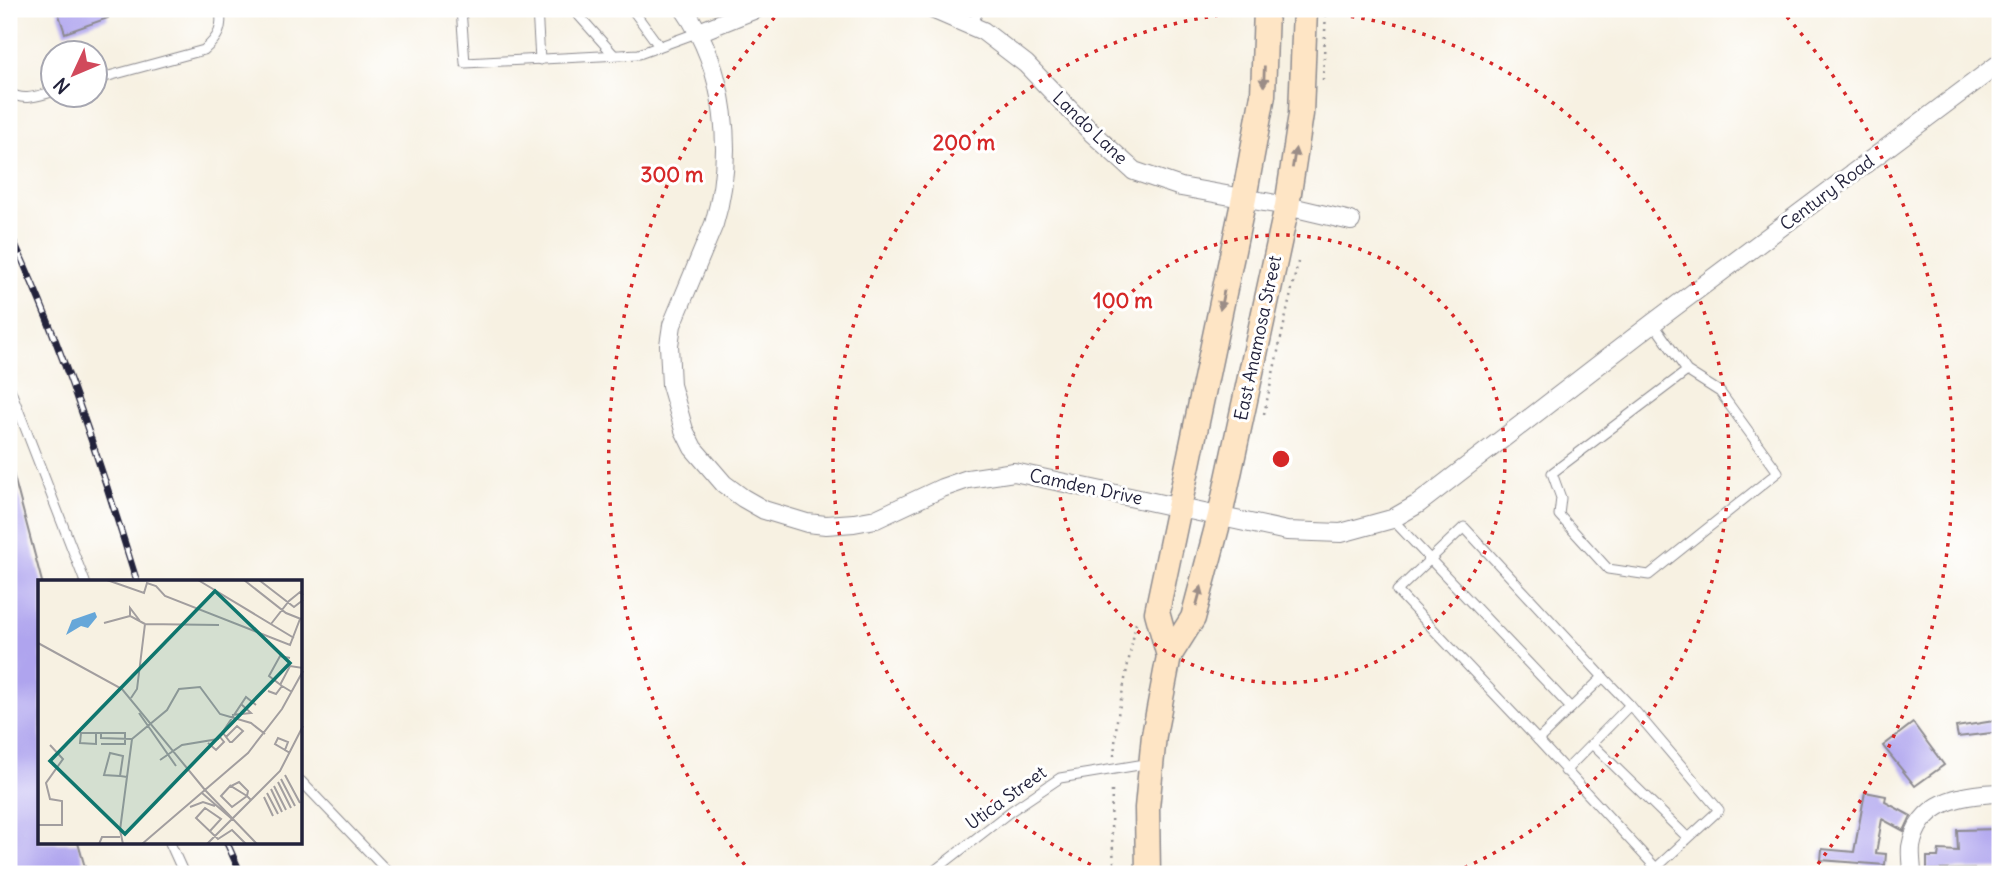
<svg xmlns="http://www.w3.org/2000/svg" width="2009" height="883" font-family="Delius,sans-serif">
	<rect width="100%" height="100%" fill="#fff"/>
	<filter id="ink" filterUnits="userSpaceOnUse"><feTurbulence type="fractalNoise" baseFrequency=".0143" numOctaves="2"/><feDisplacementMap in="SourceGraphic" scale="14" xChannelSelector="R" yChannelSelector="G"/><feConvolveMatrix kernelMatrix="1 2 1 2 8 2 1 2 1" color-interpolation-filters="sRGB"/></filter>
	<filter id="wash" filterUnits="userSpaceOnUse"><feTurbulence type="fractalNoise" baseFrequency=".00686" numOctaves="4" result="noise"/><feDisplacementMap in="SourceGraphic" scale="28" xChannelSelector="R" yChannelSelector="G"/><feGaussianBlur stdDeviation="1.57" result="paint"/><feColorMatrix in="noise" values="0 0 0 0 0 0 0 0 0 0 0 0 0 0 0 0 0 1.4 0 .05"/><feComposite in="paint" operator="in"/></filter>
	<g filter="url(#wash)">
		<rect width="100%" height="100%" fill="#f7f1e2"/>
		<g id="blocks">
			<!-- building -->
			<g fill="#afa4ee">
				<path d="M57,9H105L108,18L65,33Z"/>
				<path d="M9,473H13L42,582L40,843H78L87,874H16L9,846Z"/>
				<path d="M2000,720V732L1958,737L1956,727Z"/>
				<path d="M1913,723L1944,765L1915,786L1883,746Z"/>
				<path d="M1865,792L1886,796L1885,802L1911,816L1904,831L1882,819L1876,853L1886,854L1885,865L1821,860L1822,849L1854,852Z"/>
				<path d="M2000,829V869L1927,870V857H1938L1939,850L1958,851L1957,830Z"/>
			</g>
		</g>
	</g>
	<g filter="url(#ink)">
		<use href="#blocks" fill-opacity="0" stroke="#8c8a8e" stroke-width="2"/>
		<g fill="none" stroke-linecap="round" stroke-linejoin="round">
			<defs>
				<g id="lane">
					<path d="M461,9L465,63L639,54L699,32"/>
					<path d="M537,9L540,60"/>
					<path d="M573,9L614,55"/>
					<path d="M632,9L659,46"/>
					<path d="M972,26L979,9"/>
					<path d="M94,80L204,50C219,37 223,28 220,9"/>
					<path d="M9,92C22,102 37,96 52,92"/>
					<path d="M1653,323L1687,371L1552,473L1561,498L1559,515L1608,569L1649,575L1778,472L1720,392L1687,371"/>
					<path d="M9,386L85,582"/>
					<path d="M1392,519L1571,708L1538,740L1656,868L1719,810L1630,705L1565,771"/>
					<path d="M1571,708L1603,677L1630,705"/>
					<path d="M1538,740L1397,591L1464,527L1603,677"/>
					<path d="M1592,744L1688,838"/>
					<path d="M301,781L390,874"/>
					<path d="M170,843L184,874"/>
					<path d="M930,874L1011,811L1060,778L1151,763"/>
				</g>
				<g id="street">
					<path d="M684,9C726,69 735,154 714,224L672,325L669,345L671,385L684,430L693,448L724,484L743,498L764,510L807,523L826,525L854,523L876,519L942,488L968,479L1014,472L1287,531L1341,533L1392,519L1418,504L1653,323L2000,63"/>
					<path d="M932,9L983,31L1026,64L1092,133L1134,171L1181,187L1287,206L1351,221"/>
					<path d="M699,32L756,9"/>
					<path d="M1912,874C1912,866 1910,855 1911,847C1919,801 1962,794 2000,793"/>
				</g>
				<g id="secondary">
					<path d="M1169,656L1157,612L1244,198L1263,95L1266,9"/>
					<path d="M1148,874L1147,808L1154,735L1169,656L1193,618L1220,516L1287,206L1301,114L1305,9"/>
				</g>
			</defs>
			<!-- lane casing -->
			<use href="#lane" stroke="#8c8a8e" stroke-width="11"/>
			<!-- street casing -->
			<use href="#street" stroke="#8c8a8e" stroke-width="20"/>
			<!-- secondary casing -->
			<use href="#secondary" stroke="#8c8a8e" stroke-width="27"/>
			<!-- path -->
			<g stroke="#8c8a8e" stroke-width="2.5" stroke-dasharray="2 5" stroke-linecap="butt">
				<path d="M1323,80L1326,9"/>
				<path d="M1264,414L1298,262"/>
				<path d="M1114,756L1117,720L1137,618"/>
				<path d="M1112,791L1111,826L1115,874"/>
			</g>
			<!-- lane -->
			<use href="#lane" stroke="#fff" stroke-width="9"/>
			<!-- street -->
			<use href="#street" stroke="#fff" stroke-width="18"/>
			<!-- secondary -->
			<use href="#secondary" stroke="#fee5c5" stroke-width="24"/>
			<defs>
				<g id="rail">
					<path d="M9,231C62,344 100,463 137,582"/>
					<path d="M227,843L241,874"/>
				</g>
			</defs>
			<!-- rail casing -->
			<use href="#rail" stroke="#22223b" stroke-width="7"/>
			<!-- rail -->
			<use href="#rail" stroke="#fff" stroke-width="4.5" stroke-dasharray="13" stroke-linecap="butt"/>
		</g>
		<!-- one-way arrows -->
		<defs><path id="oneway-solid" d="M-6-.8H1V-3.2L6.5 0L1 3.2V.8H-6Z" transform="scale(1.75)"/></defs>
		<g fill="#9b8d87">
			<use href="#oneway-solid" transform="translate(1264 77) rotate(92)"/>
			<use href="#oneway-solid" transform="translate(1294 158) rotate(-81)"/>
			<use href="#oneway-solid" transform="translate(1222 300) rotate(102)"/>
			<use href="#oneway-solid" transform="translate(1199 596) rotate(-75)"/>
		</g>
	</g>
	<!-- distance rings -->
	<g fill="none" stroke="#d62828" stroke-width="3.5" stroke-dasharray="3.5 7">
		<circle cx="1281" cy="459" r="224"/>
		<path d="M1110 873A448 448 0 1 1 1452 873"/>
		<path d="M751 873A672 672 0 0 1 782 9M1780 9A672 672 0 0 1 1811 873"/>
	</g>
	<g text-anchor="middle" stroke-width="6" stroke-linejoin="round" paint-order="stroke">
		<!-- street labels -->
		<g font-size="18" fill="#22223b" stroke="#fff">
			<text transform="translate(1090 128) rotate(44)" y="6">Lando Lane</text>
			<text transform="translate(1827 193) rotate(-37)" y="6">Century Road</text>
			<text transform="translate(1258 338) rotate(-78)" y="6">East Anamosa Street</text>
			<text transform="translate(1086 487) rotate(12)" y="6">Camden Drive</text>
			<text transform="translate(1006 798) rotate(-36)" y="6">Utica Street</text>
		</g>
	</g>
	<!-- overview -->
	<g transform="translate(38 580)">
		<rect width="264" height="264" fill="#f7f1e2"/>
		<path d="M57,32L59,37L50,48L43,46L28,55L34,40Z" fill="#66a7d9"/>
		<path fill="none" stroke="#a29e9f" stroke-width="2" d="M69,0L106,13L109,3L118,6L127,16L252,65L262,39M160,0L256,58M206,0L248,33L263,39M221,0L256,27L265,20M102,41L92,28V36L107,44M66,43L92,36M233,44L251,21L262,12L265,15M0,63L84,109L167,210M242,105L252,86L265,88M244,106L231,96L242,76L252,78M230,111L238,114L244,106L254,112M93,118L99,109L107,44L181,45M101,133L138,186M194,135L213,133L203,124M58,153V164L42,163L43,153H63V158L94,159M63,153H87V164H63M185,153L192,162H194L205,151L199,146L188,157M170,163L178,170L186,162L182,157M247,170L237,164L240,158L250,162L247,170L252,173M122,180L144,165L180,159L208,117L218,125M247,195L262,223M82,196L66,195L72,173L85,176L82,196L89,197M243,199L257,226M201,202L210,211L209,216L193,206ZM240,202L253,228M193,205L183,216L194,227L209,216L213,220M236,206L248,230M233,209L244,232M167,210L219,264M164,213L194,239M229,213L240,234M226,217L235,236M152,227L165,222L177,226M0,245H24V221L12,219L8,203L25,179L12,165M172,251L183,239L167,228L158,238L180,259L194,250L208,264M61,264L64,257H82M85,264L82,250L94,159L129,130L141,109L162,107L182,134L213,143L227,154M104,264L210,173L244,129L265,91M169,264L242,191L265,146"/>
		<path fill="#0f766e" fill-opacity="0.15" stroke="#0f766e" stroke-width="3.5" d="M177,11L252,83L87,254L12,181Z"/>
		<rect width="264" height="264" fill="none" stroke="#22223b" stroke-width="3.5"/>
	</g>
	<circle cx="1281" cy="459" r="10" fill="#d62828" stroke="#fff" stroke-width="3.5"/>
	<g font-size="21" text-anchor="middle" font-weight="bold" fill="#d62828" stroke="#fff" stroke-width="6" stroke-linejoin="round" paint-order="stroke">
		<text x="964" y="150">200 m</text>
		<text x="672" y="182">300 m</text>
		<text x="1123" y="308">100 m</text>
	</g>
	<!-- margin -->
	<rect width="2009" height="883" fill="none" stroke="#fff" stroke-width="35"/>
	<!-- north arrow -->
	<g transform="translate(74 74) rotate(226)"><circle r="33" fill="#ffffff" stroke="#a7a7b1" stroke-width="2"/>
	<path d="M0-5L12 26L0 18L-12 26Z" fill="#d1495b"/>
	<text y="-10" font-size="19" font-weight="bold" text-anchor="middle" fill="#22223b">N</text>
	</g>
</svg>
